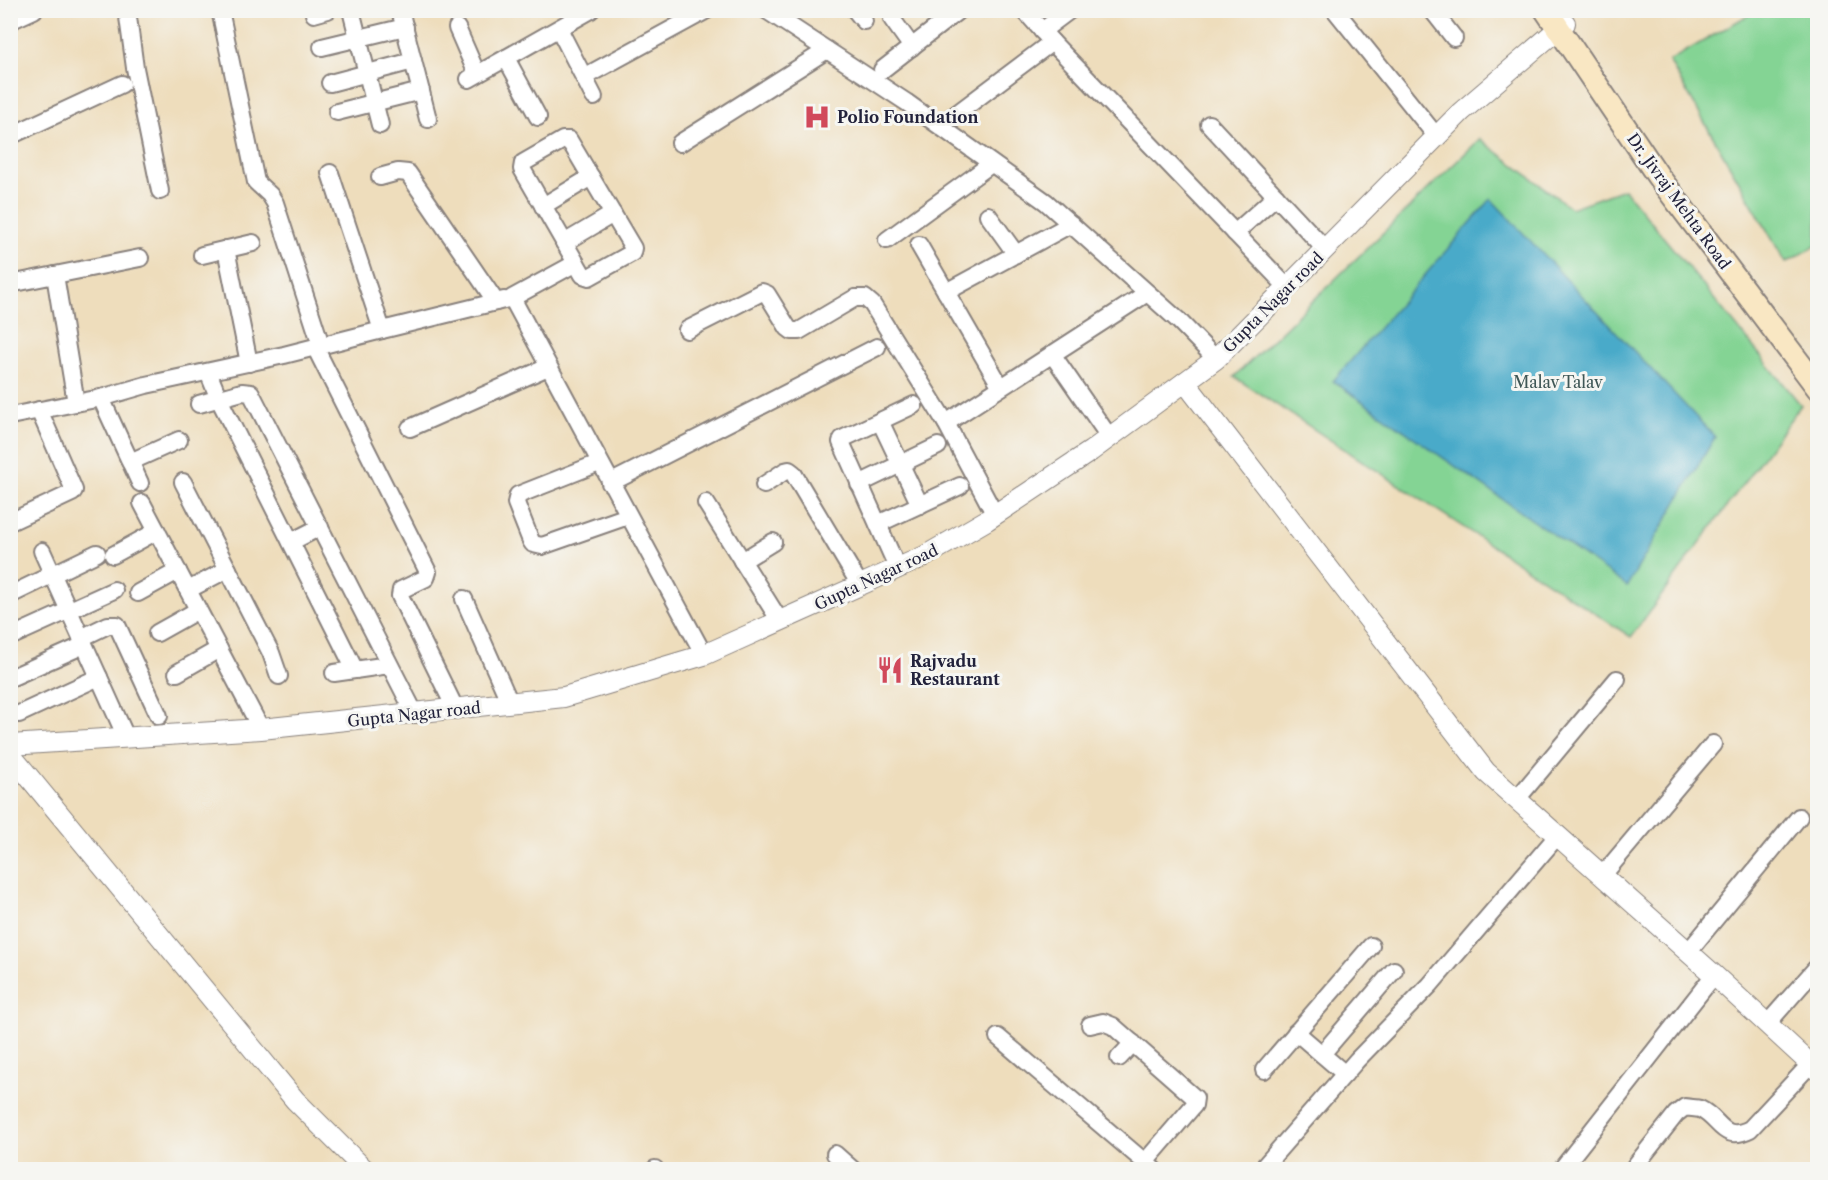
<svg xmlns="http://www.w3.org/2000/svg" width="1828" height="1180" font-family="'Libre Caslon Text',serif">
	<rect width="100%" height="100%" fill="#f6f6f2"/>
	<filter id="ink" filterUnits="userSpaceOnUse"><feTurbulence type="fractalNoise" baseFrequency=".0167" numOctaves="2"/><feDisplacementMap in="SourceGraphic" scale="12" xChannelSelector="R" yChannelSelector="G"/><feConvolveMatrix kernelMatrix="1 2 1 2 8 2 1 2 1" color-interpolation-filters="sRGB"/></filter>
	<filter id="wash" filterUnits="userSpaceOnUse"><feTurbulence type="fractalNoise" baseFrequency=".008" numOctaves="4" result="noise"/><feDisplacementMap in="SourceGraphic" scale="24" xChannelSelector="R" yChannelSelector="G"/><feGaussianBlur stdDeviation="1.35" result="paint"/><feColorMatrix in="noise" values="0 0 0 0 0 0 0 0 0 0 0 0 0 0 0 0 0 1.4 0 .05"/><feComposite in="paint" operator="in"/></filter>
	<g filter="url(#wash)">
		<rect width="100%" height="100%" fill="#eeddbc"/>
		<!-- green -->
		<g fill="#84d494" stroke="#537b68" stroke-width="1.5">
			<path d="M1755,11H1817V245L1786,263L1669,61Z"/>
			<path d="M1480,139L1571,208L1624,189L1801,405L1631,637L1234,377Z"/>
		</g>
		<!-- water -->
		<path fill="#4aaac9" stroke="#366682" stroke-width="1.5" d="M1491,199L1715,437L1627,586L1333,381Z"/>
	</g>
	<g filter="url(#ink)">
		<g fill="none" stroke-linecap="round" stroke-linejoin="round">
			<defs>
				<g id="minor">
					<path d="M127,10L135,68L160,191"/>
					<path d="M220,10L256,182L270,195L275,203L321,345"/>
					<path d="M351,10L380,125"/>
					<path d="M400,10L428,119"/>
					<path d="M766,10L906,102L1046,202L1179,321L1216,359"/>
					<path d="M855,10L864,21"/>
					<path d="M1024,10L1052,42"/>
					<path d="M1335,10L1437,137"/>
					<path d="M1432,10L1454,38"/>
					<path d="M314,14L328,10"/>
					<path d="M892,19L912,47"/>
					<path d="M10,21L34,10"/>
					<path d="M457,28L477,74"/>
					<path d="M559,29L594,97"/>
					<path d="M1042,31L1070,10"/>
					<path d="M322,47L405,27"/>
					<path d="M506,58L538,117"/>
					<path d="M882,70L959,10"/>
					<path d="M584,77L707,10"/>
					<path d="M469,79L591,10"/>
					<path d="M330,83L413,61"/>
					<path d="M337,112L421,91"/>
					<path d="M951,118L1052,42L1287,287"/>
					<path d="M1209,124L1325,249"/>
					<path d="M10,136L122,84"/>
					<path d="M563,140H569L633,248L632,253L589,277L583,275L522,169L523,163Z"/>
					<path d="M680,143L827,50"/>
					<path d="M380,177L398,172L408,173L496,302"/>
					<path d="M543,206L591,177"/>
					<path d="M988,215L1016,254"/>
					<path d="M1235,233L1276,196"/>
					<path d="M887,240L991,164"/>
					<path d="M564,243L613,214"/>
					<path d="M919,245L1001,387"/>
					<path d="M226,249L249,363"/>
					<path d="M202,255L253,243"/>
					<path d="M576,263L512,298L704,655"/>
					<path d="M55,275L76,403"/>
					<path d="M10,284L140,258"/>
					<path d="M946,292L1071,224"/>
					<path d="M382,330L504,300"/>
					<path d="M687,330L762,292L767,294L788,328L792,331H799L855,298H865L872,304L946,423L995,515"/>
					<path d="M315,347L428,572L426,578L401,590L400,596L456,710"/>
					<path d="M1052,354L1110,438"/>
					<path d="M208,372L219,399L355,670"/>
					<path d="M101,398L140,483"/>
					<path d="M199,404L242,392L251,393L415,714"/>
					<path d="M10,416L101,398L146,385L284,355L382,330L330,173"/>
					<path d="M880,421L920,505"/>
					<path d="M946,423L1147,293"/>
					<path d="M410,428L548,367"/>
					<path d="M130,462L179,440"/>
					<path d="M599,463L518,495L516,503L531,541L533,544L542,546L628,516"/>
					<path d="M183,482L271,653L279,676"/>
					<path d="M610,483L877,347"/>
					<path d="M859,484L938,446"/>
					<path d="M764,485L785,471L789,470L793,473L860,585"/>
					<path d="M142,503L261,729"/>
					<path d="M706,503L780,621"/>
					<path d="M10,522L72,493L74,490L39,410"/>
					<path d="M878,524L960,486"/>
					<path d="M291,542L320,527"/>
					<path d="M42,551L126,737"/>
					<path d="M113,555L157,531"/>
					<path d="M742,561L773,542"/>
					<path d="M898,569L841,442L842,439L914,405"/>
					<path d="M188,590L228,569"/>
					<path d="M138,593L178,571"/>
					<path d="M10,595L97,553"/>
					<path d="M464,599L510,703"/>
					<path d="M157,633L198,610"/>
					<path d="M10,637L114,590"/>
					<path d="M81,638L108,625H117L159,716"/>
					<path d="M177,673L219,649"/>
					<path d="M334,673L389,665"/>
					<path d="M10,678L84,645"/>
					<path d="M19,714L99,677"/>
					<path d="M1517,799L1617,679"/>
					<path d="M1602,876L1713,744"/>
					<path d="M1688,952L1799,817"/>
					<path d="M1767,1024L1818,966"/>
					<path d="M1090,1025L1103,1022L1113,1026L1195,1098L1194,1105L1146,1161"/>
					<path d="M1296,1032L1345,1074"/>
					<path d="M998,1037L1154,1170"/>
					<path d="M1322,1054L1394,970"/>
					<path d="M1119,1058L1133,1043"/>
					<path d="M1264,1070L1371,946"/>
					<path d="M835,1154L853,1170"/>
					<path d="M1635,1166L1676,1114L1685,1107C1689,1108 1696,1108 1700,1109C1721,1119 1722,1143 1750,1129L1818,1056"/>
					<path d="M655,1169V1170"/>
					<path d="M1261,1170L1357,1060L1430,985L1558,835"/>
					<path d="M1561,1170L1714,975"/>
				</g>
				<g id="tertiary">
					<path d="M1185,382L1486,772L1714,975L1818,1071"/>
					<path d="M10,745L261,729L564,697L704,655L925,556L987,520L1091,451L1216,359L1461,112L1565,23"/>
					<path d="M10,754L295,1100L365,1170"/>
				</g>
				<path id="secondary" d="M1546,10L1658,176L1818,388"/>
			</defs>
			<!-- minor casing -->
			<use href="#minor" stroke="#88807c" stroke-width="20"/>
			<!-- tertiary casing -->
			<use href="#tertiary" stroke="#88807c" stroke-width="22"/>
			<!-- secondary casing -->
			<use href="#secondary" stroke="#88807c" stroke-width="26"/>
			<!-- minor -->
			<use href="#minor" stroke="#fff" stroke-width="16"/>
			<!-- tertiary -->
			<use href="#tertiary" stroke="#fff" stroke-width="20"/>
			<!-- secondary -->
			<use href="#secondary" stroke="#f9e7c3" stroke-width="22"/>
		</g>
	</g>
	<!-- icons -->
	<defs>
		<symbol id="hospital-bare" viewBox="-9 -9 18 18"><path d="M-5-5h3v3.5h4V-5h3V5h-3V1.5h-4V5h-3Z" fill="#d1495b" stroke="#f6f6f2" stroke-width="2.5" paint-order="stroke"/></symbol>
		<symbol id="restaurant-bare" viewBox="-9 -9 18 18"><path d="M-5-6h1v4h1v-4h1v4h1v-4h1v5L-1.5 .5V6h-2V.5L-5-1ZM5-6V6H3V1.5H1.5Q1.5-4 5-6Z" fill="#d1495b" stroke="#f6f6f2" stroke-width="2.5" paint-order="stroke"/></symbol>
	</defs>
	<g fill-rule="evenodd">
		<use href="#hospital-bare" x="798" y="98" width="38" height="38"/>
		<use href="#restaurant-bare" x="871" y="651" width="38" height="38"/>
	</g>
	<g text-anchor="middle" stroke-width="6" stroke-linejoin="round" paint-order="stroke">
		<!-- poi labels -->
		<g font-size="16" font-weight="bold" fill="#22223b" stroke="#f6f6f2" text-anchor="start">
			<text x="837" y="123">Polio Foundation</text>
			<text x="910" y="667">Rajvadu<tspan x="910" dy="18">Restaurant</tspan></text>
		</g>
		<!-- street labels -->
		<g font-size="16" fill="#22223b" stroke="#f6f6f2">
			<text transform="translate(1679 201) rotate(54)" y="6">Dr. Jivraj Mehta Road</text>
			<text transform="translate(1273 302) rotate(-45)" y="6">Gupta Nagar road</text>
			<text transform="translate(876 577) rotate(-25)" y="6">Gupta Nagar road</text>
			<text transform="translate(414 714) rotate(-6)" y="6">Gupta Nagar road</text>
		</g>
		<!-- park labels -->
		<g font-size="16" fill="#3f5756" stroke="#f6f6f2">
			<text x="1558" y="388">Malav Talav</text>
		</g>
	</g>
	<!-- margin -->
	<rect width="1828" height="1180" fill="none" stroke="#f6f6f2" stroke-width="36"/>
</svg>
